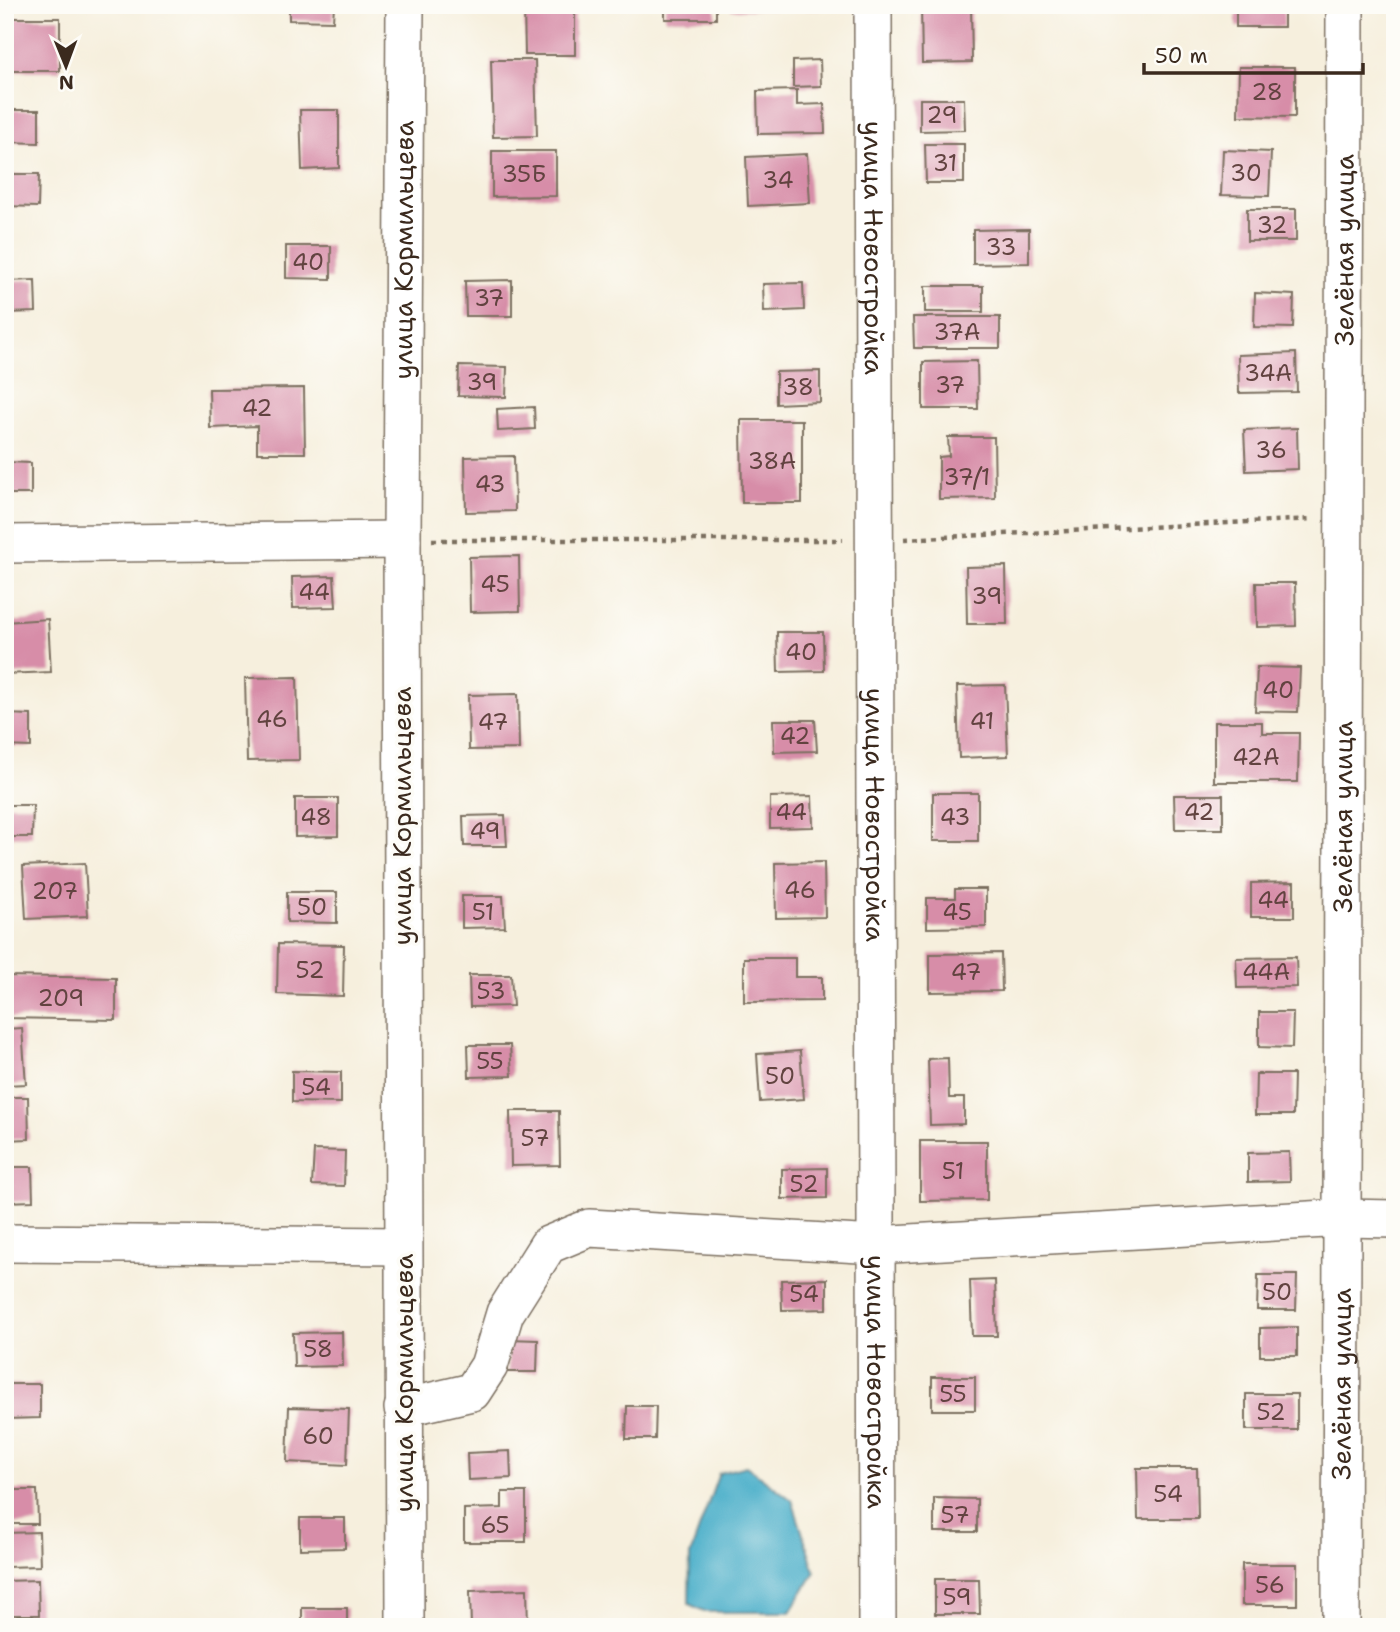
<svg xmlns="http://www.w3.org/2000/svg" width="1400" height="1632" font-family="'Shantell Sans',sans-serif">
	<rect width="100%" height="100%" fill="#fdfcf7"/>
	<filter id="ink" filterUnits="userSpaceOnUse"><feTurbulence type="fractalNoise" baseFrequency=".0143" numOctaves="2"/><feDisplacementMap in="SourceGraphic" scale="14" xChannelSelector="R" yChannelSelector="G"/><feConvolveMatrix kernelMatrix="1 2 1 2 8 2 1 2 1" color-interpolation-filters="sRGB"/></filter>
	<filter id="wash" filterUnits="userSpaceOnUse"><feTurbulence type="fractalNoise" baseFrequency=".00686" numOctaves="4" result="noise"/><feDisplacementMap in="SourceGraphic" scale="28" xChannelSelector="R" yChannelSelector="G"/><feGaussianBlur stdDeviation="1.57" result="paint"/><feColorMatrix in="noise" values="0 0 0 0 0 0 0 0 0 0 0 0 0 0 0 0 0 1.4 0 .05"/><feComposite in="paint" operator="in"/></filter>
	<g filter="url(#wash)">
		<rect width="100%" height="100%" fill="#f6efdd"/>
		<!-- water -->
		<path fill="#49aec9" stroke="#426c74" stroke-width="2" d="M746,1466L792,1500L815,1572L790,1612H706L689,1604L690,1555L719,1473Z"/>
		<g id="blocks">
			<!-- building -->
			<g fill="#d78da8">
				<path d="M289,5H334L333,21L289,20Z"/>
				<path d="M524,5H575V55H525Z"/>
				<rect x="665" y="5" width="51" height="14"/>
				<rect x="731" y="5" width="89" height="5"/>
				<path d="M921,5H971L972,62L922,63Z"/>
				<rect x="1236" y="5" width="48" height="22"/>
				<rect x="5" y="18" width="55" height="53"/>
				<path d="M491,60H535L537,136L493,137Z"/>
				<path d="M820,60L821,86L793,87V61Z"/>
				<path d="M1239,67H1295V117L1238,116Z"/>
				<path d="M797,90V105L824,104L825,133L758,134L757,91Z"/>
				<path d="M920,99H964L965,130L920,131Z"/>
				<path d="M5,110H39V143L5,142Z"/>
				<path d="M300,110H339V168L302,170Z"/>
				<path d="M925,144H964V183H926Z"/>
				<path d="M1223,150L1271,152L1269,196L1221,195Z"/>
				<path d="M492,151H556V196L492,197Z"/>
				<path d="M807,154L810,203L748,206L746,157Z"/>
				<path d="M5,174H39L38,207L5,206Z"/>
				<rect x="1247" y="209" width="49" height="32"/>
				<path d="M1029,229V263L973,264V230Z"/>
				<path d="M286,246H331V279L286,278Z"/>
				<path d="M35,280L36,312L5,313V281Z"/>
				<path d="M512,280V316H466L465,281Z"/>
				<path d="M803,283L804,310L764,312L763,284Z"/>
				<rect x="925" y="286" width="58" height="26"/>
				<path d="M1255,293L1294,295L1293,328L1254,327Z"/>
				<path d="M913,317H1000V348H914Z"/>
				<path d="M1296,353L1297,392L1239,393L1238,355Z"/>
				<path d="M977,361L978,409H923V362Z"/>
				<path d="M459,366L507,367L506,397L458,396Z"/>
				<path d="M820,371V402L776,404V372Z"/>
				<path d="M304,388L305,453H257V426L210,428L209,389Z"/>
				<path d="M534,407L535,429L498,431L497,409Z"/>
				<path d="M741,420H802V503H742Z"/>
				<path d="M1297,428L1298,469L1246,471L1244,430Z"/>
				<path d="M948,437H994L995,498L939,499V457L949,456Z"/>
				<path d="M514,456L515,511L466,512L465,457Z"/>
				<path d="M5,462L31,463V494H5Z"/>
				<path d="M519,556L520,611L470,612L469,557Z"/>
				<path d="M1006,566L1007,624H967L966,567Z"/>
				<path d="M334,576L336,607L293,608L292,577Z"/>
				<path d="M1256,583H1295L1296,626L1257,627Z"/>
				<path d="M48,619L51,672L5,674V622Z"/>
				<path d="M777,632H823L824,671L778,672Z"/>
				<path d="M1257,667L1300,668L1298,712L1255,711Z"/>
				<path d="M297,677L299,760L247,761L245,678Z"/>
				<path d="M1005,685L1008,756L959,758L957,686Z"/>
				<path d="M518,694L519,749L469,750L468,695Z"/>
				<path d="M5,714L31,715V747L5,746Z"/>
				<path d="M773,720H815L817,751L774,752Z"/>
				<path d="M1214,722H1262V733H1299L1298,782H1214Z"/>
				<rect x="933" y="793" width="45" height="48"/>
				<path d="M1174,795H1223V829H1175Z"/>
				<path d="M812,796L813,827L770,828V797Z"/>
				<path d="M295,798H338V836L295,837Z"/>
				<path d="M5,805H33L32,837H5Z"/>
				<path d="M505,815L507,846H464L463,816Z"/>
				<path d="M824,862L825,917L776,918L775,863Z"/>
				<path d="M85,863L88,916L26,919L23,866Z"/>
				<path d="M1294,882V917H1251V883Z"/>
				<path d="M955,889H986V927L927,928V898H955Z"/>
				<path d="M287,892H337V923L287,922Z"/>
				<path d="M462,896H503L505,927L462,928Z"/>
				<path d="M278,944L344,945L343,996L277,994Z"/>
				<path d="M1001,953L1002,991L930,992V954Z"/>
				<path d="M1296,957L1297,987L1237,988L1236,958Z"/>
				<path d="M744,958H795V977H822V1001L744,1002Z"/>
				<path d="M469,975H511L513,1006L470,1007Z"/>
				<path d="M5,976L116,978V1020L5,1018Z"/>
				<path d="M1259,1012H1293L1292,1048L1259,1047Z"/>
				<path d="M22,1028L26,1084L5,1085V1029Z"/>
				<path d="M468,1045H510L512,1076L469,1077Z"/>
				<path d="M800,1051L804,1099L760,1102L757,1054Z"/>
				<path d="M948,1058L949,1098H964V1124L930,1125L928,1059Z"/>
				<path d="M292,1071L341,1072V1103L292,1102Z"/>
				<path d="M1256,1074H1294L1293,1115H1255Z"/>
				<path d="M5,1097H28L29,1139L5,1140Z"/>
				<path d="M510,1111H559L560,1165L511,1166Z"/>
				<path d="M920,1141H987V1200L920,1201Z"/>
				<path d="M314,1150L345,1151L344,1186L312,1185Z"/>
				<path d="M1289,1152L1290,1181L1248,1182V1153Z"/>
				<path d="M5,1167H32L33,1201L5,1202Z"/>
				<path d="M827,1168V1198L782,1199V1169Z"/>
				<path d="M1258,1275H1297L1296,1310H1257Z"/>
				<path d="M827,1279V1309L782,1310L781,1280Z"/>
				<path d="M995,1280L997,1336H972L970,1281Z"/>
				<path d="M1297,1327V1356H1260V1328Z"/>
				<path d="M342,1332L343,1366L294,1367L293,1333Z"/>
				<path d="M508,1339L538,1340L537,1372H508Z"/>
				<rect x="932" y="1377" width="43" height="33"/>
				<path d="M5,1384H40V1418L5,1419Z"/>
				<rect x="1246" y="1394" width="51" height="36"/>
				<path d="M627,1406H656L655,1439H626Z"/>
				<path d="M289,1407L349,1409L347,1465L287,1462Z"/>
				<path d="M510,1451L511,1478L468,1480L467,1453Z"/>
				<path d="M1137,1468H1197L1198,1519H1138Z"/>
				<rect x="1392" y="1483" width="3" height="51"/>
				<path d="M5,1490H37L38,1524H5Z"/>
				<path d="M502,1492H526V1542H464V1509L502,1508Z"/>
				<path d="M934,1498L977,1499V1532H934Z"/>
				<path d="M300,1518H345V1548L300,1549Z"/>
				<path d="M39,1532L40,1566L5,1567V1533Z"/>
				<rect x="1242" y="1564" width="55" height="41"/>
				<path d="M935,1579H979L980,1614H935Z"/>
				<path d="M38,1580L39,1615H5V1581Z"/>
				<path d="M527,1589L528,1627H471L470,1591Z"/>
				<rect x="302" y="1608" width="45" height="19"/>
			</g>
		</g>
	</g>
	<g filter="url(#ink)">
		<use href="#blocks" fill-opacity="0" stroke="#7c6f61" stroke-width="2"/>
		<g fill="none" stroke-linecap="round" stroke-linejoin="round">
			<defs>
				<g id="minor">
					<path id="s1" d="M873,5L877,1627"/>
					<path d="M5,544L402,540"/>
					<path d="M5,1243L403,1246"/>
					<path d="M403,1408L472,1392L489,1366L505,1313L548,1245L589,1228L876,1245L1343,1218L1395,1219"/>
					<path id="s2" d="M405,1627L402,540L405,5"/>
					<path id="s3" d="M1341,1627L1345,5"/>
				</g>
			</defs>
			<!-- minor casing -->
			<use href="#minor" stroke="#7c6f61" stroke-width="40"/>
			<!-- path -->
			<g stroke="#7c6f61" stroke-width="4.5" stroke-dasharray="5 5" stroke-linecap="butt">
				<path d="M904,539L1312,519"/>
				<path d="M432,540H843"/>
			</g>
			<!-- minor -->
			<use href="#minor" stroke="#fff" stroke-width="37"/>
		</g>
	</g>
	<g text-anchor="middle" stroke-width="7" stroke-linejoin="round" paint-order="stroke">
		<!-- number labels -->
		<g font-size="23" fill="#624340">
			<text x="1267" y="100">28</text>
			<text x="942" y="123">29</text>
			<text x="945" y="171">31</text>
			<text x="1246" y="181">30</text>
			<text x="524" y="182">35Б</text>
			<text x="778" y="188">34</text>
			<text x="1272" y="233">32</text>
			<text x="1001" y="255">33</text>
			<text x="308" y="270">40</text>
			<text x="489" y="306">37</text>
			<text x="957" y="340">37А</text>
			<text x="1268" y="381">34А</text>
			<text x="482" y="390">39</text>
			<text x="950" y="393">37</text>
			<text x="798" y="395">38</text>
			<text x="257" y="416">42</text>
			<text x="1271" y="458">36</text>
			<text x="772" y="469">38А</text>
			<text x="967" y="485">37/1</text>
			<text x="490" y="492">43</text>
			<text x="495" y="592">45</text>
			<text x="314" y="600">44</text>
			<text x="987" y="604">39</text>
			<text x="801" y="660">40</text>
			<text x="1278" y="698">40</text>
			<text x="272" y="727">46</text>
			<text x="982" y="729">41</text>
			<text x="493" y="730">47</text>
			<text x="795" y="744">42</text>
			<text x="1256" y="765">42А</text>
			<text x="791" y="820">44</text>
			<text x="1199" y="820">42</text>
			<text x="316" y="825">48</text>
			<text x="955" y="825">43</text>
			<text x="485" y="839">49</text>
			<text x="800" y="898">46</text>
			<text x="55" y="899">207</text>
			<text x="1273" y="908">44</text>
			<text x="312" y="915">50</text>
			<text x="483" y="920">51</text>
			<text x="957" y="920">45</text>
			<text x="310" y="978">52</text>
			<text x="966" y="980">47</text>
			<text x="1266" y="980">44А</text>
			<text x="491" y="999">53</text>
			<text x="61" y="1006">209</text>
			<text x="490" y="1069">55</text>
			<text x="780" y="1084">50</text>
			<text x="316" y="1095">54</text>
			<text x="535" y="1146">57</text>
			<text x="953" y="1179">51</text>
			<text x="804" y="1192">52</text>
			<text x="1277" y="1300">50</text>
			<text x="804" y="1302">54</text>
			<text x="318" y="1357">58</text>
			<text x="953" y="1402">55</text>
			<text x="1271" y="1420">52</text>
			<text x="318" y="1444">60</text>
			<text x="1168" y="1502">54</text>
			<text x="955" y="1523">57</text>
			<text x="495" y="1533">65</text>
			<text x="1270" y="1593">56</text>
			<text x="957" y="1605">59</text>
		</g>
		<!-- street labels -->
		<g font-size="26" fill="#3b2a1e" stroke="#fdfcf7">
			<text dy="9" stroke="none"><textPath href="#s2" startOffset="1377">улица Кормильцева</textPath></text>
			<text dy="9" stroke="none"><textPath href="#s1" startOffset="243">улица Новостройка</textPath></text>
			<text dy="9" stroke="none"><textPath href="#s3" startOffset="1377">Зелёная улица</textPath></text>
			<text transform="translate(402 816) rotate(-90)" y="9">улица Кормильцева</text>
			<text dy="9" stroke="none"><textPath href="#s1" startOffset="810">улица Новостройка</textPath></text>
			<text dy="9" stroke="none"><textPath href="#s3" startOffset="810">Зелёная улица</textPath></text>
			<text transform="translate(404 1383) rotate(-90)" y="9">улица Кормильцева</text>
			<text dy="9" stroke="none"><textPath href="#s1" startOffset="1377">улица Новостройка</textPath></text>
			<text dy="9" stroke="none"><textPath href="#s3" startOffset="243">Зелёная улица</textPath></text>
		</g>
	</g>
	<!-- margin -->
	<rect width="1400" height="1632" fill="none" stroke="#fdfcf7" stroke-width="28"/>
	<!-- north arrow -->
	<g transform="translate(66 66) rotate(179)" stroke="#fdfcf7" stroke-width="5" paint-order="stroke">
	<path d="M0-5L12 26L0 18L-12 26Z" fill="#3b2a1e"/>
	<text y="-10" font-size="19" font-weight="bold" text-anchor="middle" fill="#3b2a1e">N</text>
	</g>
	<!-- scale -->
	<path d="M1144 63v10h219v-10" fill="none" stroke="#3b2a1e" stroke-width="3.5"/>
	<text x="1155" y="63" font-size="21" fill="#3b2a1e" stroke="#fdfcf7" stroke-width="5" paint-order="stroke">50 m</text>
</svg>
